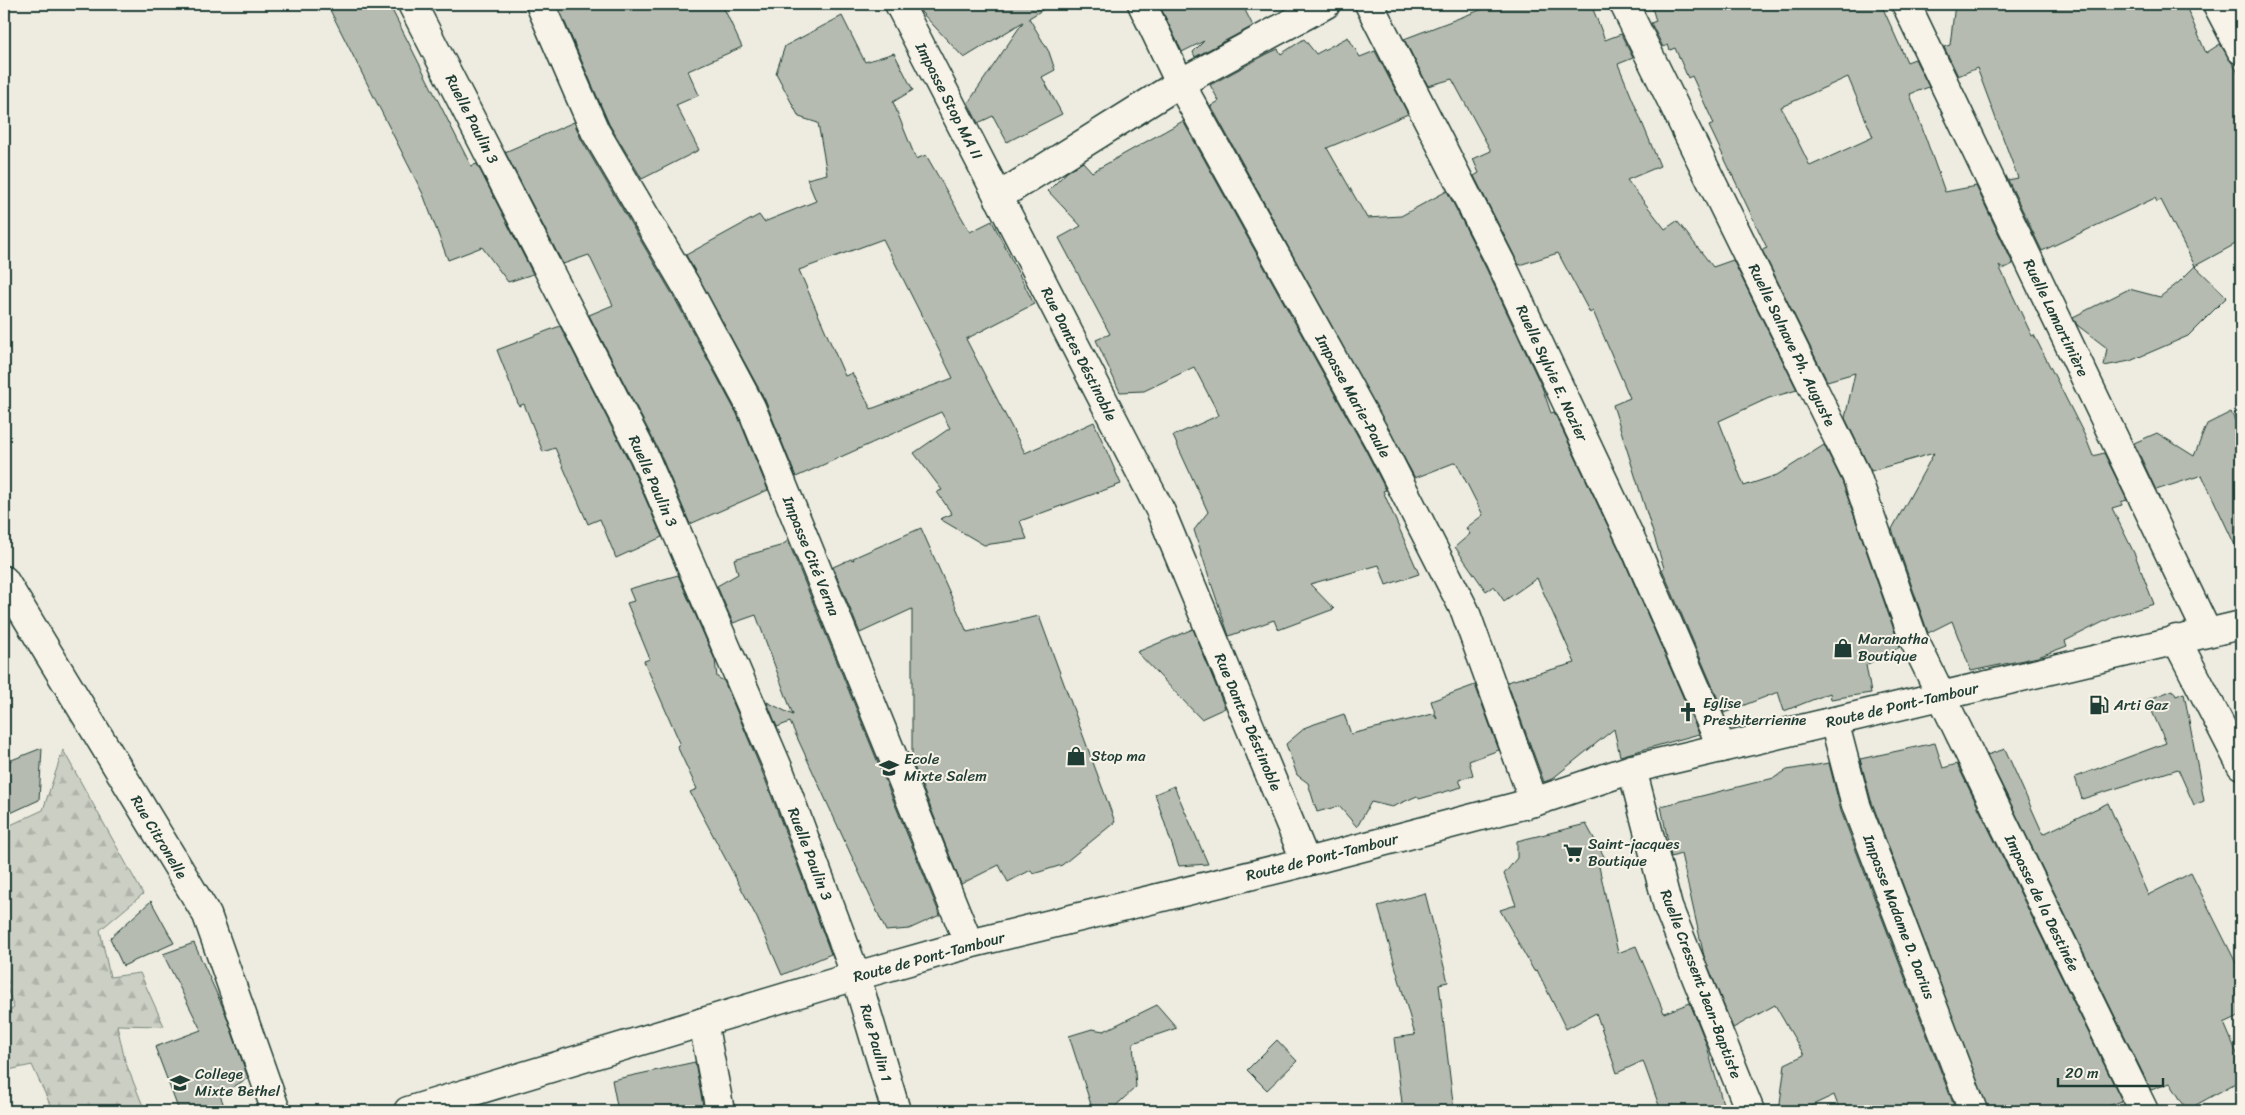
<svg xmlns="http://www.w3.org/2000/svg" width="2245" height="1115" font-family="Sriracha,sans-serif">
	<defs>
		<pattern id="forest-firs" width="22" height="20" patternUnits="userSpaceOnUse" patternTransform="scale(1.25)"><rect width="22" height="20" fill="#cccfc4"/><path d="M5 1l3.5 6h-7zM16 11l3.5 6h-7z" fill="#afb3a9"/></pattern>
	</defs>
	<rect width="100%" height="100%" fill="#eeece1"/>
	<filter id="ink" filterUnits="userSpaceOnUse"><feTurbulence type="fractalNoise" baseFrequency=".02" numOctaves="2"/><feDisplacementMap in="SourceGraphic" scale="10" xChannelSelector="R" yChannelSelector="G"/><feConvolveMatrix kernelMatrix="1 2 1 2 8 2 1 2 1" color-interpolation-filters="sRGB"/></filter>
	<g filter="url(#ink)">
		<!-- forest -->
		<path fill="url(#forest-firs)" stroke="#76867c" d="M63,750L143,894L100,930L110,977L140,973L164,1026L117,1025L125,1061L145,1111H53L32,1065L4,1071V1013L14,1008L4,979V828L43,810Z"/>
		<!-- building -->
		<g fill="#b5bbb0" stroke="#1f3d34" fill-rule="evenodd">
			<path d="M327,4H389L471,166L477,164L533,274L508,282L482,247L448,260L423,194Z"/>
			<path d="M557,4H722L742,47L688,71L699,95L676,105L699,150L642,179L609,124Z"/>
			<path d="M916,4H1052L1029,18L1049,52L1055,70L1042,77L1062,114L1007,142L993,116L978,123L968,103L1023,22L964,58L921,12Z"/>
			<path d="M1159,4H1242L1253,26L1195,57L1193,52L1204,41L1182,52Z"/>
			<path d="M1496,4H1591L1605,40L1621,34L1633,58L1618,64L1660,166L1627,180L1665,229L1677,221L1713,267L1733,260L1797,390L1769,398L1719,421L1744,486L1777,475L1824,445L1842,481L1900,647L1866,665L1871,693L1831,699L1830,693L1784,711L1778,692L1724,713L1662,569L1664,568L1613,405L1630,398L1593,311L1590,313L1558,253L1519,265L1474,176L1479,173L1473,159L1491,151L1452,79L1428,86L1404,39Z"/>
			<path d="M1651,4H1881L1907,62L1915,59L1929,87L1910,94L1945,192L1976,186L2013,264L2003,269L1999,266L2032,336L2034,335L2085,436L2093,456L2104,453L2127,500L2121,502L2122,505L2112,508L2135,555L2154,604L2115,616L2065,641L2067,646L2038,657L1971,671L1952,621L1928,633L1892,529L1934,453L1871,471L1845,418L1855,373L1827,381L1762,250L1767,248L1709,126L1714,124L1692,76L1688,78L1675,48L1670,50L1668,45L1663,47L1651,23L1656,21ZM1848,77L1873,137L1810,166L1781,107Z"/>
			<path d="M1955,4H2185L2206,53L2220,44L2241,77V241L2195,266L2161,200L2157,202L2155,198L2042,251L2008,180L2018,178L1977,68L1958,76L1944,47L1950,45Z"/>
			<path d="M842,16L865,62L894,53L913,90L893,102L916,159L926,155L970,232L992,221L1034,304L966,339L1025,453L1094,422L1121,484L1020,521L1027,539L984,545L940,519L952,514L937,492L942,490L914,453L950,428L941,412L796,477L765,400L686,255L759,215L764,222L816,201L807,179L827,174L818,123L799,117L776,73L785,46ZM883,239L953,378L871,409L852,373L845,376L799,270Z"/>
			<path d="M1348,37L1360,57L1375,51L1408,114L1327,148L1367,218L1401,216L1447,191L1486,268L1542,387L1551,413L1554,412L1623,558L1699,734L1620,756L1614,729L1552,779L1544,782L1507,682L1575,663L1537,578L1504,601L1494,586L1486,591L1455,547L1470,534L1466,528L1483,515L1456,462L1415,478L1211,106L1219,101L1210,85L1267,54L1278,49L1281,54L1304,39L1316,54Z"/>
			<path d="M1183,121L1365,449L1386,490L1383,491L1419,574L1386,585L1379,565L1310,584L1334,609L1278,630L1274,620L1229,636L1210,580L1194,530L1208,512L1173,436L1219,415L1194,367L1144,391L1120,392L1096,340L1110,334L1059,238L1081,226L1048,191L1067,172L1083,162L1092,172Z"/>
			<path d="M574,122L581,139L674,297L737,414L768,490L690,524L658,449L589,315L613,305L589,255L563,264L505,152Z"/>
			<path d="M2195,266L2227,297L2188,336L2130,361L2104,366L2107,348L2077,325L2073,317L2129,289L2160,297L2178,283Z"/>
			<path d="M560,326L630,463L662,537L616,558L600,519L588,524L555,448L543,452L524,404L519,406L497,350Z"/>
			<path d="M2231,412L2241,433V558L2202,475L2156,490L2134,443L2157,433L2194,456L2207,424Z"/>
			<path d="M921,528L967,632L1039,616L1115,822L1062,865L1033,874L1031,870L1008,882L999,865L961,884L912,761V609L860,633L833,567L851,559L854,560L853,558Z"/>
			<path d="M788,541L940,915L909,929L886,931L790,722L777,727L767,702L793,715L756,615L733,623L717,586L738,574L734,559L780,546Z"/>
			<path d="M678,575L715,660L717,677L724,681L764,776L831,954L782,975L757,918L690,792L697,789L677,746L680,743L644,661L650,659L627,603L634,601L629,589Z"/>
			<path d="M1193,629L1225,708L1201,719L1137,652Z"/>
			<path d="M1475,685L1499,750L1469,761L1473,775L1459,780L1462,787L1419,799L1417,796L1392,807L1371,802L1357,827L1339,806L1317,812L1308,783L1297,775L1286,744L1306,727L1344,714L1351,734L1433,714L1437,719L1431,701Z"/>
			<path d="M2173,690L2176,696L2184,693L2204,801L2194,805L2178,769L2082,799L2075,777L2166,743L2147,700Z"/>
			<path d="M1935,743L1943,768L1957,764L2122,1101L2095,1111H1988L1871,800L1860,759Z"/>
			<path d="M42,748L39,800L4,816V763Z"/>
			<path d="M2005,749L2043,834L2108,803L2148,895L2191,873L2241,973V1015L2224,1023L2241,1063V1080L2187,1110L2170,1083L2151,1090L1987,755Z"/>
			<path d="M1829,763L1841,811L1956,1111H1840L1834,1095L1800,1111H1779L1785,1064L1804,1055L1775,1005L1733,1028L1704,956L1681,854L1671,857L1661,806L1774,778L1787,770Z"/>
			<path d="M1174,786L1208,864L1179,866L1155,794Z"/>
			<path d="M1586,824L1606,860L1598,862L1618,953L1636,946L1664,1013L1690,1003L1706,1043L1725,1111H1661L1643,1061L1617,1073L1596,1013L1566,1029L1537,970L1534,971L1500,910L1516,905L1504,874L1517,858V841Z"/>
			<path d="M1425,893L1448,982L1439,984L1454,1111H1403L1394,1038L1415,1035L1378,906Z"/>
			<path d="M151,901L174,943L123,966L110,938Z"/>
			<path d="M194,943L225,1012L248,1078L220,1095L226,1111H179L155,1047L201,1030L163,954Z"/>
			<path d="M1157,1005L1177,1028L1133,1043L1136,1087L1110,1111H1093L1069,1036L1092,1029L1104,1031Z"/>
			<path d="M1277,1040L1297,1061L1267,1090L1247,1070Z"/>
			<path d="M695,1062L704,1111H618L612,1080Z"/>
		</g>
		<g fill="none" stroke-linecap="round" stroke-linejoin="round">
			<defs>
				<g id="minor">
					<path d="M412,4L644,456L779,770L856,976L896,1111"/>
					<path d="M540,4L595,131L688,289L751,407L969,944"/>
					<path d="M899,4L1161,512L1306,862"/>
					<path d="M1142,4L1180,83L1379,442L1465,611L1534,802"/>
					<path d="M1369,4L1500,261L1637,552L1722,748"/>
					<path d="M1624,4L1856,475L1914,640L2144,1111"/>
					<path d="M1906,4L2207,632"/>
					<path d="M2217,4L2241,50"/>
					<path d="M998,197L1180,83L1326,4"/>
					<path d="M4,580L207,915L276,1111"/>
					<path d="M2176,639L2241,765"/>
					<path d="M1834,721L1856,805L1973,1111"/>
					<path d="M1632,769L1668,907L1750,1111"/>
					<path d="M703,1022L720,1111"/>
					<path d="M408,1111L856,976L969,944L1306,862L1534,802L1632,769L2241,625"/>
				</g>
			</defs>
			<!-- minor casing -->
			<use href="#minor" stroke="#1f3d34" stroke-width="31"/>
			<!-- minor -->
			<use href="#minor" stroke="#f7f3e8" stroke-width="28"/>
		</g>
	</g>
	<!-- icons -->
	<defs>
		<symbol id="shop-bare" viewBox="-9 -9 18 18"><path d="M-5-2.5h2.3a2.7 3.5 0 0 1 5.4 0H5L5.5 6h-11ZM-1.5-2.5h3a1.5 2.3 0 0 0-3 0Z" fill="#1f3d34" stroke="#f7f3e8" stroke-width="2.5" paint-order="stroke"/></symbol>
		<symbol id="fuel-bare" viewBox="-9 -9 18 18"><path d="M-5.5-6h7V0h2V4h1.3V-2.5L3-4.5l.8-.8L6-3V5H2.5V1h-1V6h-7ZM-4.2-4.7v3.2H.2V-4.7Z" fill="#1f3d34" stroke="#f7f3e8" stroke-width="2.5" paint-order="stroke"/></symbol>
		<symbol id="church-bare" viewBox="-9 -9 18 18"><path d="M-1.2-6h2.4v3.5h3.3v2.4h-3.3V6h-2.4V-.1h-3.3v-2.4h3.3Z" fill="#1f3d34" stroke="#f7f3e8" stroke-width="2.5" paint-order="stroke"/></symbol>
		<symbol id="school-bare" viewBox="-9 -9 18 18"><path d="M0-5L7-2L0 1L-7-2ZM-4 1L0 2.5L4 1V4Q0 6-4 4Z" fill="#1f3d34" stroke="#f7f3e8" stroke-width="2.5" paint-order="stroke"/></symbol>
		<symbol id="supermarket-bare" viewBox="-9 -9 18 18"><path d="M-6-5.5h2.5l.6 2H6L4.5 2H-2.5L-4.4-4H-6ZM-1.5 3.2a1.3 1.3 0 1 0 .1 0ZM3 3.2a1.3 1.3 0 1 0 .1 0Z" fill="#1f3d34" stroke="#f7f3e8" stroke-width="2.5" paint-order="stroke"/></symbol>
	</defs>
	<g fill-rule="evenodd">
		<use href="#shop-bare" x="1829" y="634" width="28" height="28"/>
		<use href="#fuel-bare" x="2085" y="691" width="28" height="28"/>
		<use href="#church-bare" x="1674" y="698" width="28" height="28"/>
		<use href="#shop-bare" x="1062" y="742" width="28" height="28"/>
		<use href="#school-bare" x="875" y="754" width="28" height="28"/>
		<use href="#supermarket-bare" x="1559" y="839" width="28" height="28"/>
		<use href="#school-bare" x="166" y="1069" width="28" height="28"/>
	</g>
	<g text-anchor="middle" stroke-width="4" stroke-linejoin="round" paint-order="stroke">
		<!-- street labels -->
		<g font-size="15" fill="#1f3d34" stroke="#f7f3e8">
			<text transform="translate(949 101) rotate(63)" y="5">Impasse Stop MA II</text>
			<text transform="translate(472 119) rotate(63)" y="5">Ruelle Paulin 3</text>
			<text transform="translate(2056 318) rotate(64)" y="5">Ruelle Lamartinière</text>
			<text transform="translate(1792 345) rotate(64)" y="5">Ruelle Salnave Ph. Auguste</text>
			<text transform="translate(1079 354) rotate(63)" y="5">Rue Dantes Déstinoble</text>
			<text transform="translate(1552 373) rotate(65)" y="5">Ruelle Sylvie E. Nozier</text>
			<text transform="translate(1353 396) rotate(61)" y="5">Impasse Marie-Paule</text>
			<text transform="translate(653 481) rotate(66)" y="5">Ruelle Paulin 3</text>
			<text transform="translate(811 556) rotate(68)" y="5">Impasse Cité Verna</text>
			<text transform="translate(1902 705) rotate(-13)" y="5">Route de Pont-Tambour</text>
			<text transform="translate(1248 722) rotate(67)" y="5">Rue Dantes Déstinoble</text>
			<text transform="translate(159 837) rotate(59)" y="5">Rue Citronelle</text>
			<text transform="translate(810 854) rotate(69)" y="5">Ruelle Paulin 3</text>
			<text transform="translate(1322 857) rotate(-14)" y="5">Route de Pont-Tambour</text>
			<text transform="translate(2042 903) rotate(64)" y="5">Impasse de la Destinée</text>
			<text transform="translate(1899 917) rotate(69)" y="5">Impasse Madame D. Darius</text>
			<text transform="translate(929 957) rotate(-15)" y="5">Route de Pont-Tambour</text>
			<text transform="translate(1701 984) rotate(69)" y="5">Ruelle Cressent Jean-Baptiste</text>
			<text transform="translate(876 1043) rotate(74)" y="5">Rue Paulin 1</text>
		</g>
		<!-- poi labels -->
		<g font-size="15" fill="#1f3d34" stroke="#f7f3e8" text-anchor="start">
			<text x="1858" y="644">Maranatha<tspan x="1858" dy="17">Boutique</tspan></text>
			<text x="1703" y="708">Eglise<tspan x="1703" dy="17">Presbiterrienne</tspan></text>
			<text x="2114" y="710">Arti Gaz</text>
			<text x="1091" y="761">Stop ma</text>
			<text x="904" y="764">Ecole<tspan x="904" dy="17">Mixte Salem</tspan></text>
			<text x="1588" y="849">Saint-jacques<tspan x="1588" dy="17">Boutique</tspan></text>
			<text x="195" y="1079">College<tspan x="195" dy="17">Mixte Bethel</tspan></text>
		</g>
	</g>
	<!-- margin -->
	<rect width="2245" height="1115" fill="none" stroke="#f7f3e8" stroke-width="20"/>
	<rect x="10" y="10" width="2225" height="1095" fill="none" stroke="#1f3d34" stroke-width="2" filter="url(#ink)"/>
	<!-- scale -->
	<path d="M2058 1078v8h105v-8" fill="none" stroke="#1f3d34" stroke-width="2.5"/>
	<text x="2065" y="1078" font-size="15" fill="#1f3d34" stroke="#f7f3e8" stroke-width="4" paint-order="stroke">20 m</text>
</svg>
